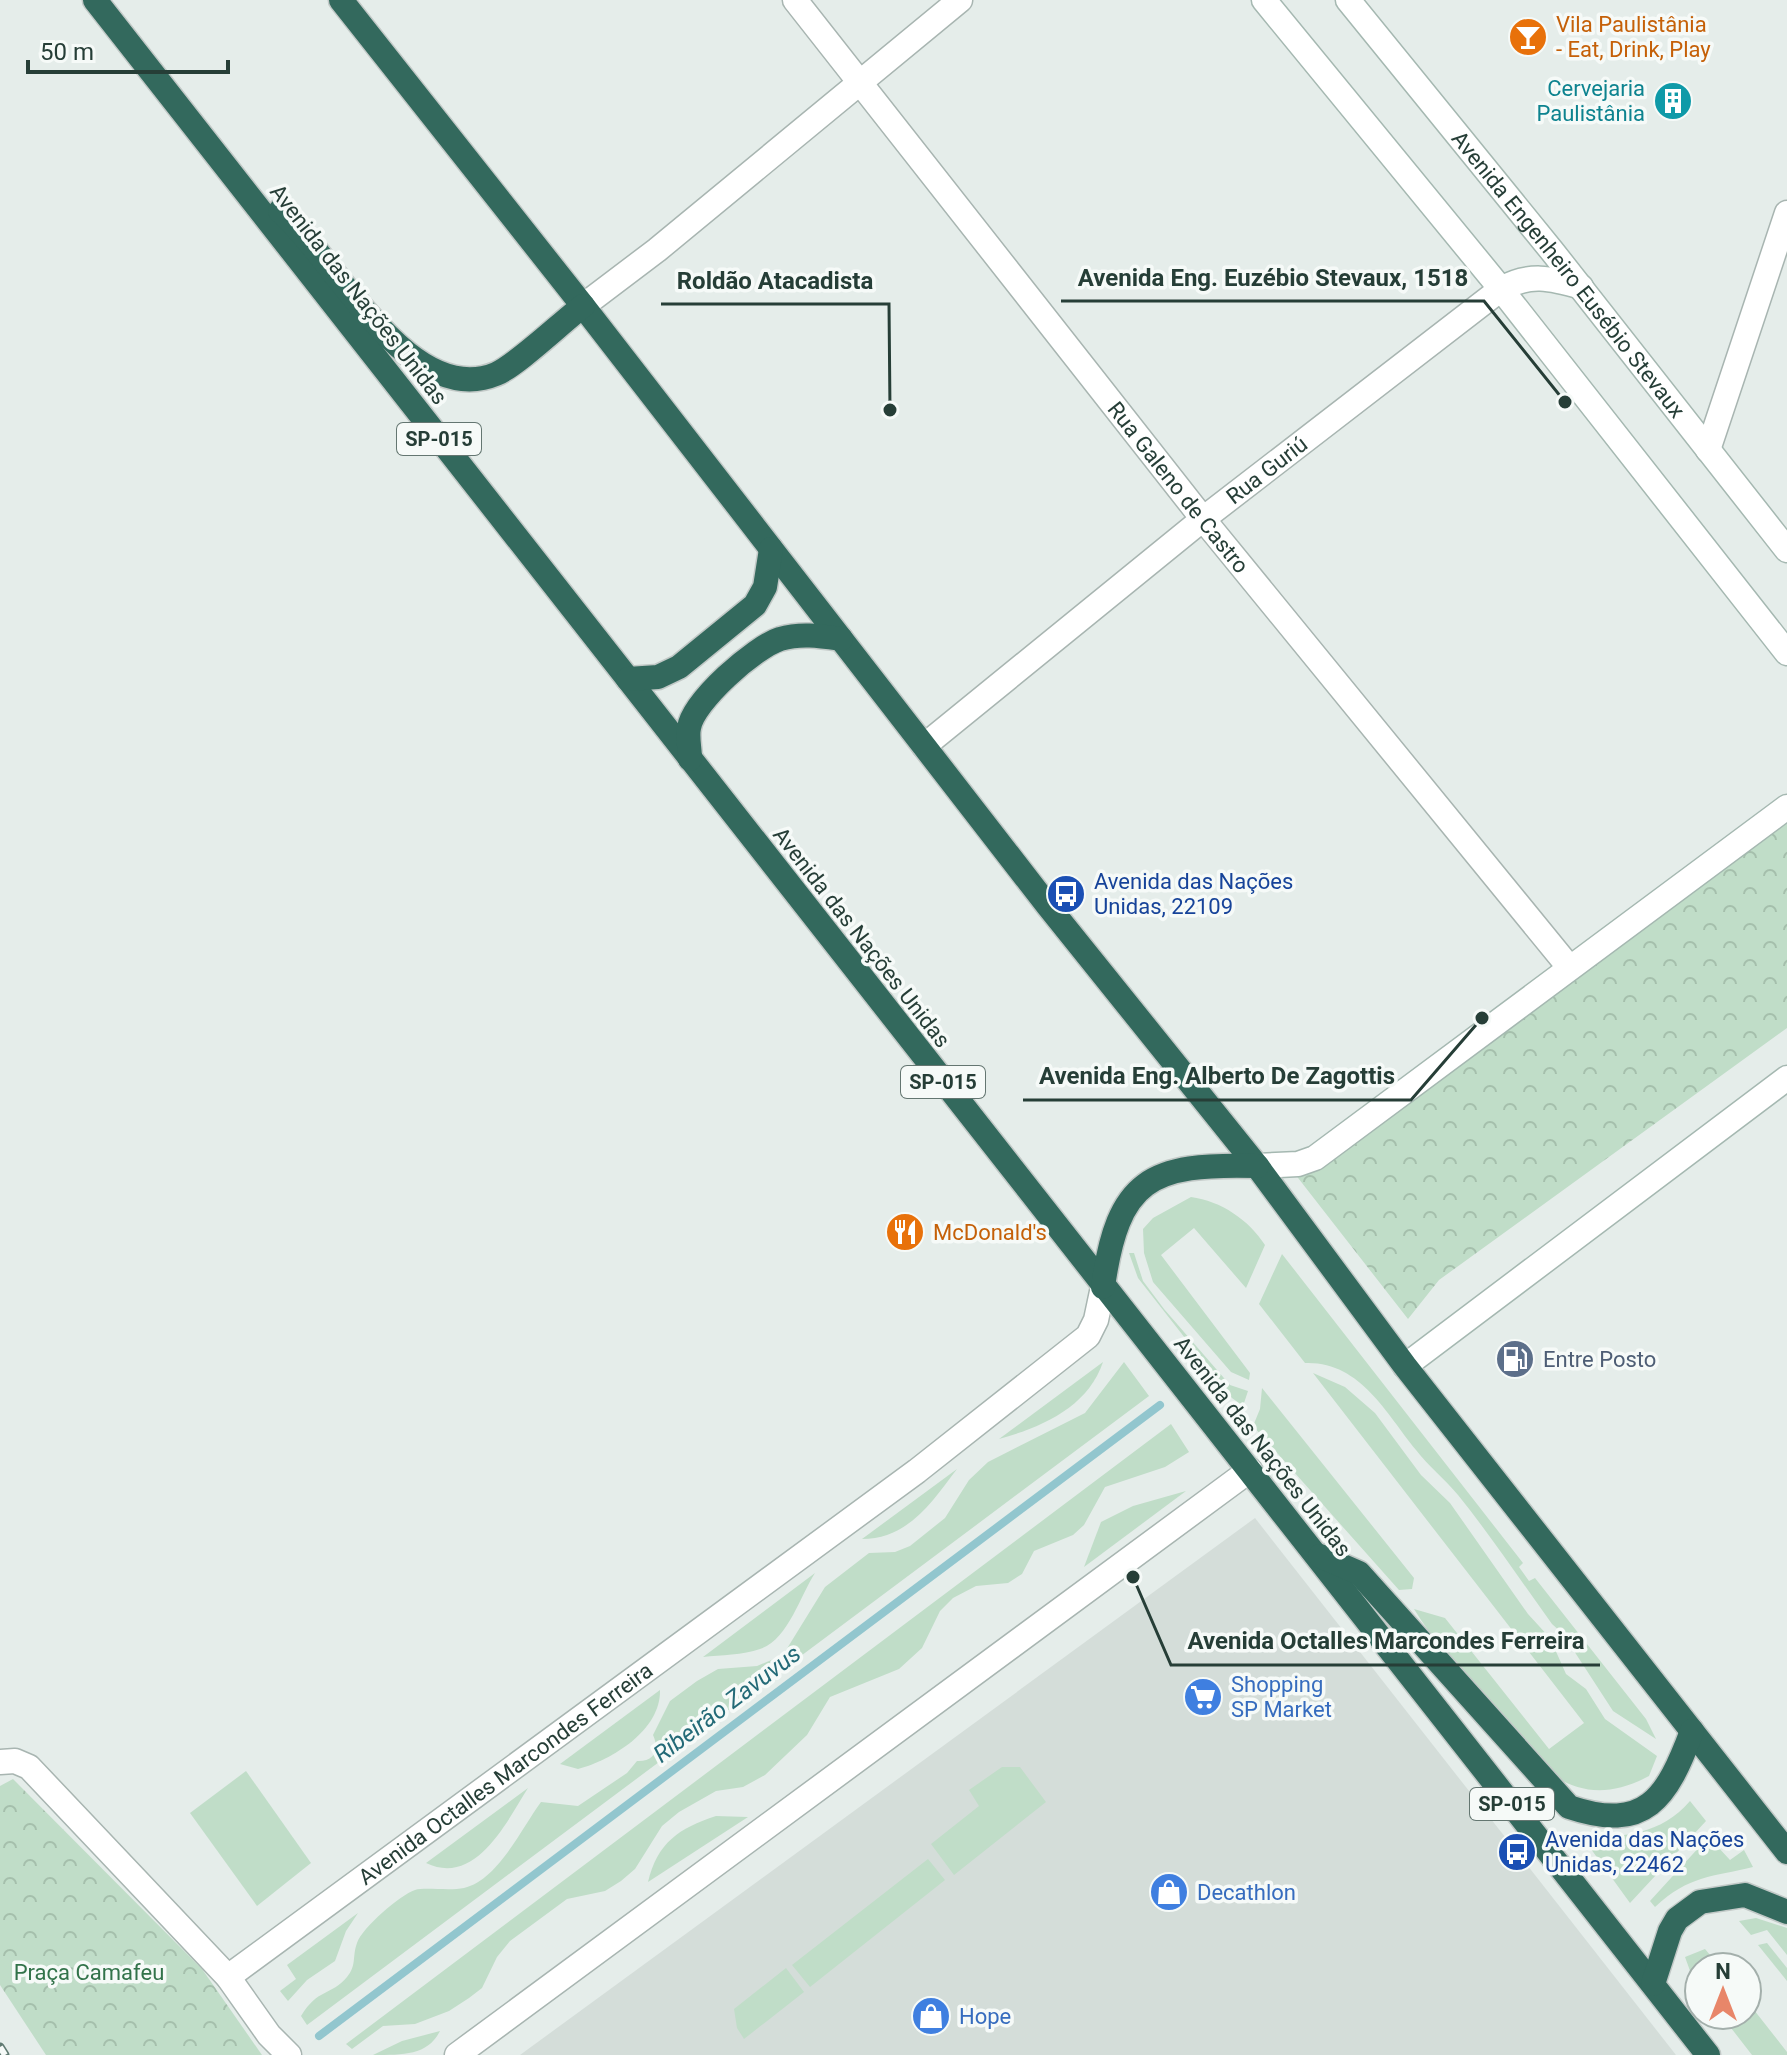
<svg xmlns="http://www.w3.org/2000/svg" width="1787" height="2055" font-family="Roboto,sans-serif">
	<defs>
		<pattern id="forest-crowns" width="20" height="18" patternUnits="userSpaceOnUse" patternTransform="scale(2)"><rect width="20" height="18" fill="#c0ddc8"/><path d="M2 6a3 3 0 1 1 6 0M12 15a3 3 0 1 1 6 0" fill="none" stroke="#a5bfac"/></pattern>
	</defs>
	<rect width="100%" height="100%" fill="#e5edea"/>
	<!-- built -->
	<path fill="#d4ddd9" d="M1255,1518L1676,2055H520Z"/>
	<!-- grass -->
	<g fill="#c0ddc8">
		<path d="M1191,1197C1221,1201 1249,1220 1265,1245L1246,1288L1194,1228L1161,1255L1250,1373L1249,1380L1231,1372L1153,1282L1144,1253L1143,1229L1153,1218Z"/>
		<path d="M1129,1253H1134L1143,1281L1164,1309L1230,1385L1248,1391L1243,1406L1232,1398L1138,1278Z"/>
		<path d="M1282,1254L1523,1563L1519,1567L1529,1581L1535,1578L1646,1719L1656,1739L1613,1711L1563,1634L1552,1624C1521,1581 1491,1536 1458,1495C1445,1479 1428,1466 1416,1450C1386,1413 1360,1361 1305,1363L1259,1304Z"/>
		<path d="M1103,1362C1088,1407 1042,1427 999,1439Z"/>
		<path d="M1124,1362L1149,1396L307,2025L301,2016C318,1988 331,1996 347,1977C357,1965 352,1956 357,1943C362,1928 400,1895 415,1890C424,1887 450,1891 464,1888C498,1880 521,1829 541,1802L578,1806L627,1773L637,1761C654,1762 660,1750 653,1735L670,1701L697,1681L718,1669L757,1666L783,1655L825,1587L869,1553L895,1552L910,1546L945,1518L969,1480L988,1462L1085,1413Z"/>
		<path d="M1313,1373L1345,1387L1375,1413L1421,1475L1450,1503L1528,1614L1550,1638L1566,1674L1586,1689L1605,1719L1657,1756L1649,1776C1566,1821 1524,1750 1478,1692C1456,1665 1432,1639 1414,1609L1445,1618L1549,1749L1584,1723Z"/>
		<path d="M1262,1388L1414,1578L1412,1589L1399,1590L1253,1426L1260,1409Z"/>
		<path d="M1171,1424L1189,1452L1165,1467L1105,1487L1084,1525L1073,1535L1034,1551L1022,1574L1008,1583L976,1586L953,1598L940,1611L922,1648L899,1669L830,1697L807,1735L765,1775L743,1787L716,1791L679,1812L662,1826L635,1869L621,1881L605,1891L567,1899L510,1941L497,1957L482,1988L469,1998L449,2011L415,2024L383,2026L352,2049L346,2044Z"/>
		<path d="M957,1469C932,1502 908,1539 862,1539Z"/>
		<path d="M1186,1491L1084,1567L1101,1522L1133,1506Z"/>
		<path d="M815,1573C800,1596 788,1640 760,1649C743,1655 721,1655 703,1657Z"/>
		<path d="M660,1690C661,1730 612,1760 578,1769L560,1764Z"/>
		<path d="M1002,1767H1020L1046,1802L954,1875L931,1844L979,1806L969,1790Z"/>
		<path d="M246,1771L311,1863L257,1906L190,1813Z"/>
		<path d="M528,1788C507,1821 476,1887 426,1863Z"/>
		<path d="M1690,1801L1706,1821L1630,1903L1583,1838C1625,1836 1661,1835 1690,1801Z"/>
		<path d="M716,1816L748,1817L648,1882C657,1843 679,1828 716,1816Z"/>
		<path d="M1702,1844L1717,1846L1730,1860L1744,1850L1753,1867C1713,1877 1689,1875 1655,1907L1650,1901Z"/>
		<path d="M928,1859L945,1880L810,1987L792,1965Z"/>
		<path d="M358,1913L346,1931L335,1961L307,1980L288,2001L280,1991L296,1979L287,1965Z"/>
		<path d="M1756,1918L1787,1928V1955L1767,1930L1751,1935L1739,1921Z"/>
		<path d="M1767,1943L1787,1968V1981L1758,1945Z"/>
		<path d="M1705,1949L1720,1967H1699V1975L1693,1979L1685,1957Z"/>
		<path d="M786,1968L804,1992L744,2039L737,2028L734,2009Z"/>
		<path d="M1747,2001L1787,2052V2055H1752L1721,2015H1747Z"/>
		<path d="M440,2031C428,2055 404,2055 373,2055L402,2041Z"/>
	</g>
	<!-- forest -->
	<g fill="url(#forest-crowns)">
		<path d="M1787,815V1028L1439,1280L1408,1319L1295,1174Z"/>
		<path d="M13,1779L202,1969L262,2055H46L0,1985V1786Z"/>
	</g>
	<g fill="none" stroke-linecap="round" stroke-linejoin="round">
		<!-- stream -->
		<path stroke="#92c6ce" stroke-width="8" d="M319,2036L1160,1405"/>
		<defs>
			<g id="street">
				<path id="s1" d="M795,0L1203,519L1569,967"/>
				<path d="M583,306L657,250L960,0"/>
				<path d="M1708,450L1787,213"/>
				<path id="s2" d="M924,746L1203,519L1501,289"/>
				<path d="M0,1762L15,1761L29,1767L228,1977L269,2035L289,2055"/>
				<path id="s3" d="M228,1977L917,1471L1088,1336L1096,1320L1103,1287"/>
				<path d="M457,2055L1250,1470"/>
			</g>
			<g id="secondary">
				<path d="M1264,0L1501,289L1787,653"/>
				<path id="s4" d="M1348,0L1552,251L1787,550"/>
				<path d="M1501,289C1529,273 1551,278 1581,287"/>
				<path d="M1257,1166L1298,1164L1315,1158L1787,807"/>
				<path d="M1405,1366L1787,1078"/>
			</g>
			<g id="highway">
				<path d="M95,0L1708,2055"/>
				<path d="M341,0L583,306L1048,906L1257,1166L1405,1366L1787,1852"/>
				<path d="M280,211C334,257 409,410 496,374C516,366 563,321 583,306"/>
				<path d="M628,679L658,677L679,667L755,605L765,587L771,549"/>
				<path d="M690,759C690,749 687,737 689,728C693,701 755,647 780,639C801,633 820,636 841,639"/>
				<path d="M1103,1287C1118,1179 1150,1163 1257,1166"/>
				<path d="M1320,1556L1359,1573L1569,1807C1646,1833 1667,1798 1692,1731"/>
				<path d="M1653,1984L1670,1931L1677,1919L1700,1902L1745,1895L1787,1912"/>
			</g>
		</defs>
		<!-- street casing -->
		<use href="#street" stroke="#a8b5b1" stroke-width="27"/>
		<!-- secondary casing -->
		<use href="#secondary" stroke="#a5b8b1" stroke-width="27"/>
		<!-- highway casing -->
		<use href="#highway" stroke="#c2c9c7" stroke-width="27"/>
		<!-- street -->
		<use href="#street" stroke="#fff" stroke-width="24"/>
		<!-- secondary -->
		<use href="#secondary" stroke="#fff" stroke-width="24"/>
		<!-- highway -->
		<use href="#highway" stroke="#33695d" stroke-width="24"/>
		<defs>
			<path id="rail" d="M0,2047L5,2055"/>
		</defs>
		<!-- rail casing -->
		<use href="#rail" stroke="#607a72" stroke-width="9"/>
		<!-- rail -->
		<use href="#rail" stroke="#f6faf8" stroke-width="6" stroke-dasharray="18" stroke-linecap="butt"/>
	</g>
	<!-- icons -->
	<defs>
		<symbol id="bar-disc" viewBox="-11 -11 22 22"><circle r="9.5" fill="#e8710a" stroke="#f6faf8"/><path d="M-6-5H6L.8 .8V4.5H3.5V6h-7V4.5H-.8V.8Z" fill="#fff"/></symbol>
		<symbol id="building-disc" viewBox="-11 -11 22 22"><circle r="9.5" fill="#0f9aa8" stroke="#f6faf8"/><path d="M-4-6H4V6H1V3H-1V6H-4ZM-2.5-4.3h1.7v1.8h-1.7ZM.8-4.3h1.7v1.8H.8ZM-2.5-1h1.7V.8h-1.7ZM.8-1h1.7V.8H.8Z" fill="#fff"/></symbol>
		<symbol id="bus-disc" viewBox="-11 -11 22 22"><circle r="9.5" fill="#1a4fb4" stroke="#f6faf8"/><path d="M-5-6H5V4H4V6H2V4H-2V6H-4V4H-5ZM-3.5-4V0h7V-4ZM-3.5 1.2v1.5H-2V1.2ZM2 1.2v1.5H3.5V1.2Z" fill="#fff"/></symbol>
		<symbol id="restaurant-disc" viewBox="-11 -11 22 22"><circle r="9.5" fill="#e8710a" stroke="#f6faf8"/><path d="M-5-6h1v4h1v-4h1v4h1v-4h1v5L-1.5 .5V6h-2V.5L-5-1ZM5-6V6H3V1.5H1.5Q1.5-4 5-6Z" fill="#fff"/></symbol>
		<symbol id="fuel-disc" viewBox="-11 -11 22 22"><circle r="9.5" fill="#5c6f8a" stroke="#f6faf8"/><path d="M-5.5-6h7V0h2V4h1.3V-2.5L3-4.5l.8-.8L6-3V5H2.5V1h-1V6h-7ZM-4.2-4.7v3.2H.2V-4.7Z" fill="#fff"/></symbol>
		<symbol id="supermarket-disc" viewBox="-11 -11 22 22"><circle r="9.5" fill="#3f7fe0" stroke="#f6faf8"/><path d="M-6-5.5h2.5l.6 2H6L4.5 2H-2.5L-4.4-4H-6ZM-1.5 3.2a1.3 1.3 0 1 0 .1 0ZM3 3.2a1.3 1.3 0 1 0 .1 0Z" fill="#fff"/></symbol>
		<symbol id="shop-disc" viewBox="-11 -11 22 22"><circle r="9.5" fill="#3f7fe0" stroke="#f6faf8"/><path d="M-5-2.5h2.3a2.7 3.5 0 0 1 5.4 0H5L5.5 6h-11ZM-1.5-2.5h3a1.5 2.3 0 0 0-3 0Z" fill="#fff"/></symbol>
	</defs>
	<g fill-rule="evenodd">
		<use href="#bar-disc" x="1506" y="15" width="44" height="44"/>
		<use href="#building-disc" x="1651" y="79" width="44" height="44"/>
		<use href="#bus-disc" x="1044" y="872" width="44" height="44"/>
		<use href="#restaurant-disc" x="883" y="1210" width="44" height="44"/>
		<use href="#fuel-disc" x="1493" y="1337" width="44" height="44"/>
		<use href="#supermarket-disc" x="1181" y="1675" width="44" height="44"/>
		<use href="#bus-disc" x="1495" y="1830" width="44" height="44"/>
		<use href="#shop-disc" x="1147" y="1870" width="44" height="44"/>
		<use href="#shop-disc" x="909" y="1994" width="44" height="44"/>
	</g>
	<g text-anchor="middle" stroke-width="7" stroke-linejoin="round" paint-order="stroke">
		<!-- shield labels -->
		<g fill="#f6faf8" stroke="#647671" stroke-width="2">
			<rect x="397" y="423" width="84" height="32" rx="6"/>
			<rect x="901" y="1066" width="84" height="32" rx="6"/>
			<rect x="1470" y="1788" width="84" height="32" rx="6"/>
		</g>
		<g font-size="20" font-weight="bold" fill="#263e37">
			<text x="439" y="446">SP-015</text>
			<text x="943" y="1089">SP-015</text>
			<text x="1512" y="1811">SP-015</text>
		</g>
		<!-- food labels -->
		<g font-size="22" fill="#c56008" stroke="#f6faf8" text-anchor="start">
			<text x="1556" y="32">Vila Paulistânia<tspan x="1556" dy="25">- Eat, Drink, Play</tspan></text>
			<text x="933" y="1240">McDonald's</text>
		</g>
		<!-- culture labels -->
		<g font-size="22" fill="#0d838f" stroke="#f6faf8" text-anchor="end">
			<text x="1645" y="96">Cervejaria<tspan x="1645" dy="25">Paulistânia</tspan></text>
		</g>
		<!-- street labels -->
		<g font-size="22" fill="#263e37" stroke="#f6faf8">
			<text dy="8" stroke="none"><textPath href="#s4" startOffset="352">Avenida Engenheiro Eusébio Stevaux</textPath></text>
			<text transform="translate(359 294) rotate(52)" y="8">Avenida das Nações Unidas</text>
			<text dy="8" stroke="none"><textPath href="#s2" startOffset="440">Rua Guriú</textPath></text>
			<text dy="8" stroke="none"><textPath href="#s1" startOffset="620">Rua Galeno de Castro</textPath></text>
			<text transform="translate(862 937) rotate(52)" y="8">Avenida das Nações Unidas</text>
			<text transform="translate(1263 1446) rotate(52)" y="8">Avenida das Nações Unidas</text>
			<text dy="8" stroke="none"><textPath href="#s3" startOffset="344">Avenida Octalles Marcondes Ferreira</textPath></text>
		</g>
		<!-- transit labels -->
		<g font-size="22" fill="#164399" stroke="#f6faf8" text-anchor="start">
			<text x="1094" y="889">Avenida das Nações<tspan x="1094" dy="25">Unidas, 22109</tspan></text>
			<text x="1545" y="1847">Avenida das Nações<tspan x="1545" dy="25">Unidas, 22462</tspan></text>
		</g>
		<!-- service labels -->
		<g font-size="22" fill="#4e5e75" stroke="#f6faf8" text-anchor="start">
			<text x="1543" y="1367">Entre Posto</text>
		</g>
		<!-- shop labels -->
		<g font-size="22" fill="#366cbe" stroke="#f6faf8" text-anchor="start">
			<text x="1231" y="1692">Shopping<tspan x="1231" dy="25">SP Market</tspan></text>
			<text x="1197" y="1900">Decathlon</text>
			<text x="959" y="2024">Hope</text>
		</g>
		<!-- park labels -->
		<g font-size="22" fill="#32734a" stroke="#f6faf8">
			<text x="89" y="1980">Praça Camafeu</text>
		</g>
		<!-- water labels -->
		<g font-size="24" font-style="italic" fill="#236a77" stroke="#f6faf8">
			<text transform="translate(727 1704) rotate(-37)" y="8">Ribeirão Zavuvus</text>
		</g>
	</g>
	<!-- callouts -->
	<path fill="none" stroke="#263e37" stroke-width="3" d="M1565 402L1484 301H1061M890 410L889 304H661M1482 1018L1411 1100H1023M1133 1577L1171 1665H1600"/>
	<g fill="#263e37" stroke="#f6faf8" stroke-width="3">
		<circle cx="1565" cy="402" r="8"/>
		<circle cx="890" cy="410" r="8"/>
		<circle cx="1482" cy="1018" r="8"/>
		<circle cx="1133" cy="1577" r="8"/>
	</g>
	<g font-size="24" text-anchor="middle" font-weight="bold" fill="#263e37" stroke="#f6faf8" stroke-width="7" stroke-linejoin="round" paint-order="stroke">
		<text x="1273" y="286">Avenida Eng. Euzébio Stevaux, 1518</text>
		<text x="775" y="289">Roldão Atacadista</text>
		<text x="1217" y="1084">Avenida Eng. Alberto De Zagottis</text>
		<text x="1386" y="1649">Avenida Octalles Marcondes Ferreira</text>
	</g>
	<!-- north arrow -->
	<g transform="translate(1723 1991)"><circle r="38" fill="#f6faf8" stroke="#a3afab" stroke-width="2"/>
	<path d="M0-6L14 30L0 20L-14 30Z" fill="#e88669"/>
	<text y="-12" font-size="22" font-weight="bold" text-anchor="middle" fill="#263e37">N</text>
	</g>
	<!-- scale -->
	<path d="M28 60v12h200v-12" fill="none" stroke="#263e37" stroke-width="4"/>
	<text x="40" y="60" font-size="24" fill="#263e37" stroke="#f6faf8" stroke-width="6" paint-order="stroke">50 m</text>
</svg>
